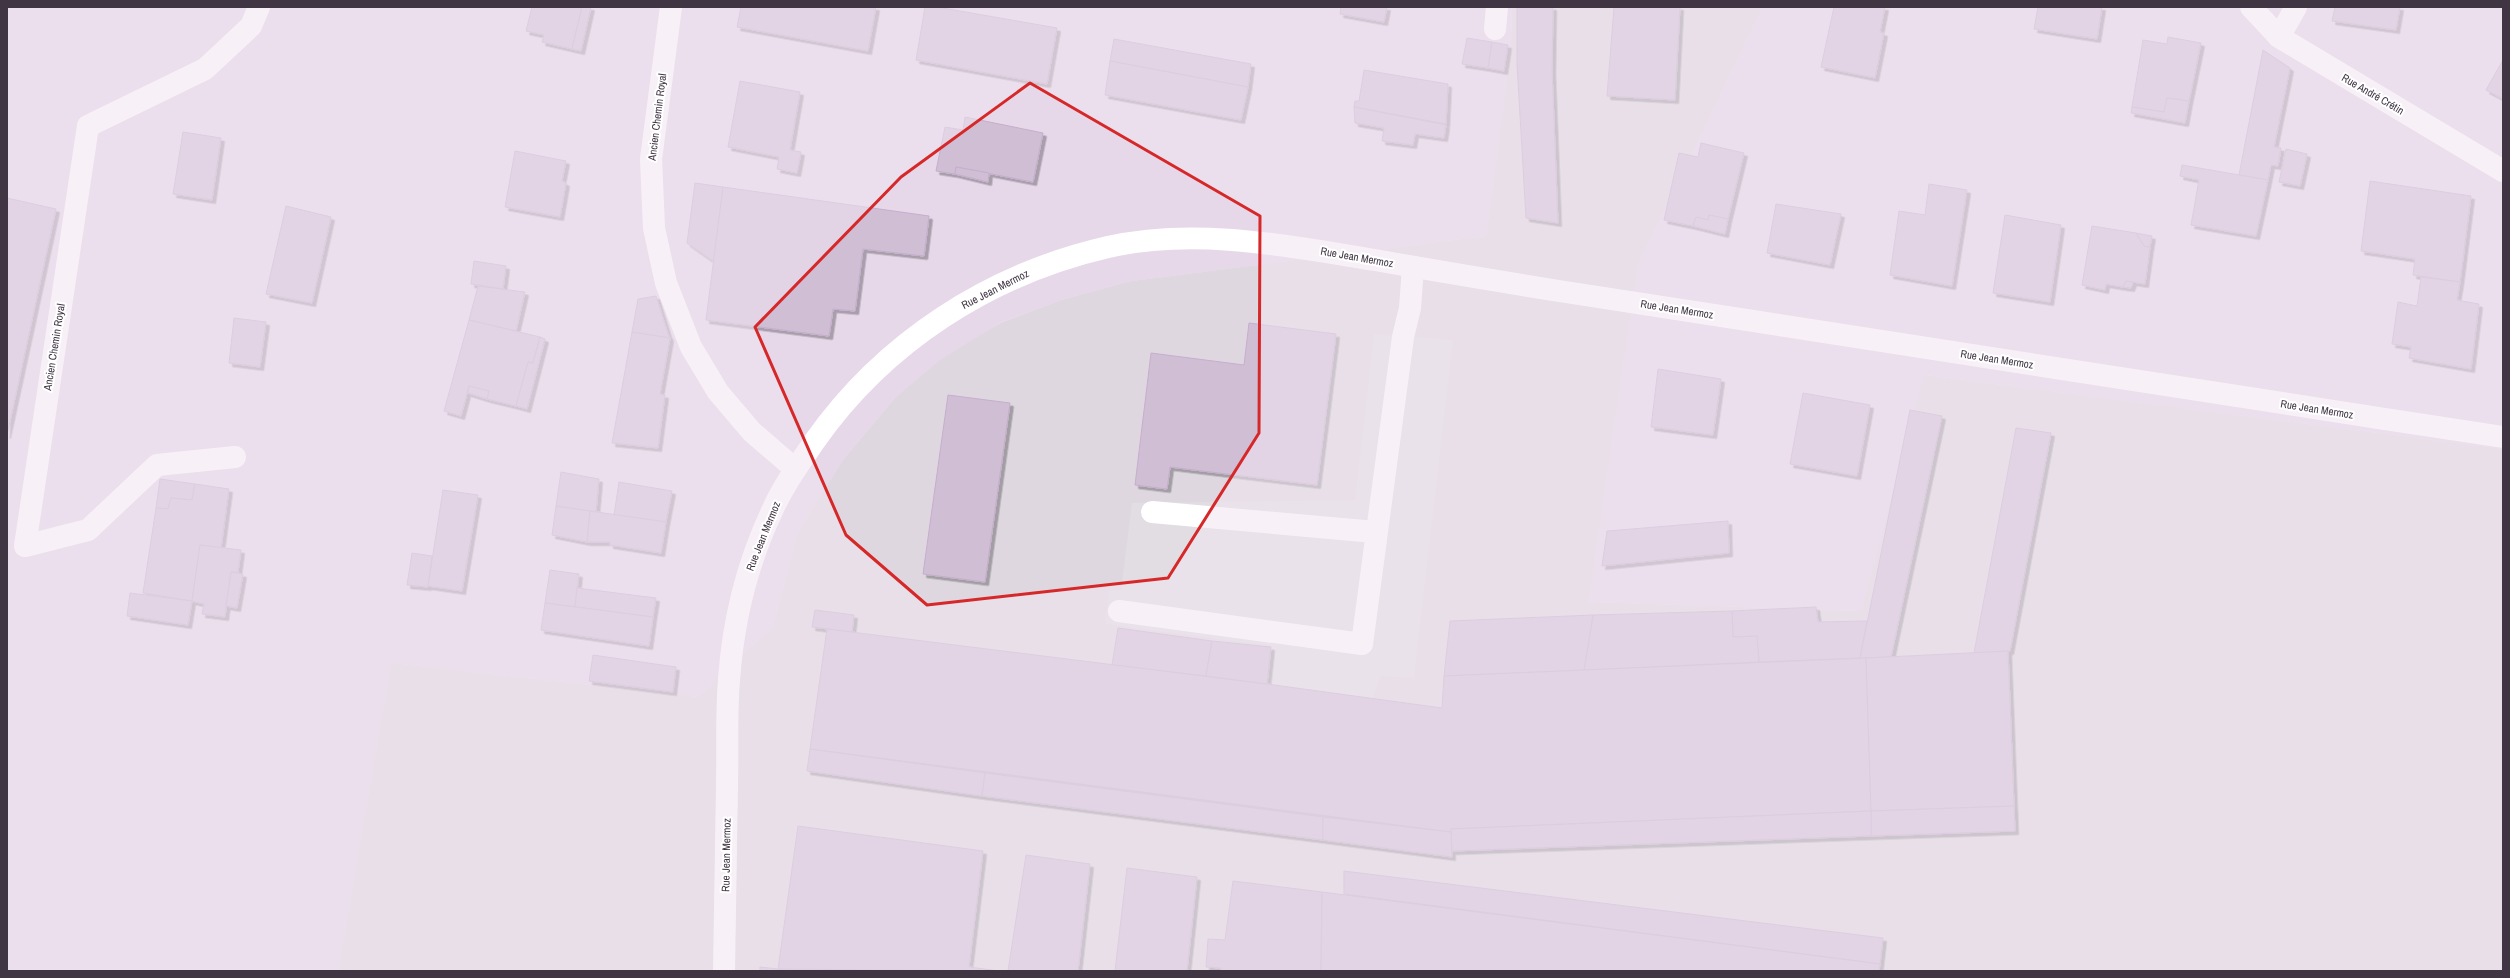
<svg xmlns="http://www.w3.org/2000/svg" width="2510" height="978" font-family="'Archivo Narrow',sans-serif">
	<defs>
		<filter id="shadow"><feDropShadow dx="3.5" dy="3.5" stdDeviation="0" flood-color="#0004"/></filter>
	</defs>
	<rect width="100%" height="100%" fill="#f0e5f1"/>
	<!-- residential -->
	<g fill="#e6d7e9">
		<path d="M7,7H1512L1511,47L1486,236L1131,281L1061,300L999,323L894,399L842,461L797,534L773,626L698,697L391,663L338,971H7Z"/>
		<path d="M1763,7H2503V449L1925,375L1861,611L1589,602L1638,265Z"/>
	</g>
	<!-- industrial -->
	<path fill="#ded7e0" d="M1512,7H1763L1638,265L1589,602L1861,611L1924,375L2503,449V971H338L391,663L698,697L773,626L797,534L842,461L894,399L940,360L1000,323L1061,300L1131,281L1486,236L1511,47Z"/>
	<!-- parking -->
	<path fill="#e1dde2" d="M1374,334L1453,340L1414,678L1381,676L1372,699L1267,684L1271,646L1105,624L1109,591L1121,590L1132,503L1355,500Z"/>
	<!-- building -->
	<g fill="#d0bed5" stroke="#c6aecd" filter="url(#shadow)">
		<path d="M532,7H582L572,49L542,42L544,35L526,31Z"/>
		<path d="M582,7H591L581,51L572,49Z"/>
		<path d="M741,7H876L868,51L737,27Z"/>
		<path d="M925,7H937L1057,28L1047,84L916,60Z"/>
		<path d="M1341,7H1387L1384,22L1340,14Z"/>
		<path d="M1517,7H1553L1552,71L1558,223L1526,218L1517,64Z"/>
		<path d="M1614,7H1680L1675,100L1607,96Z"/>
		<path d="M1834,7H1885L1880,32L1884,33L1875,78L1821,67Z"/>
		<path d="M2038,7H2102L2097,39L2034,29Z"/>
		<path d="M2335,7H2400L2396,30L2332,21Z"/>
		<path d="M2168,37L2201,43L2189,101L2167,98L2164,112L2132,107L2143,40L2167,44Z"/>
		<path d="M1467,38L1492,42L1488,68L1462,64Z"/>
		<path d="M1114,39L1251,64L1248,87L1110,61Z"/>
		<path d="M1492,42L1508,45L1504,71L1488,68Z"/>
		<path d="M2263,50L2290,68L2274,147L2281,148L2278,166L2271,165L2268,180L2239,175Z"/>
		<path d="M2503,60V99L2486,90Z"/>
		<path d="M1110,61L1248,87L1241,120L1105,95Z"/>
		<path d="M1364,70L1448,84L1446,124L1354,107L1355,101H1359Z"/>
		<path d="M740,81L800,92L790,150L801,152L797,173L777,169L779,157L728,147Z"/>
		<path d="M2167,98L2189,101L2185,123L2131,113L2132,107L2164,112Z"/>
		<path d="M1354,107L1446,125L1444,138L1415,134L1413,145L1382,141L1384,128L1355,123Z"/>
		<path d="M965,117L1043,133L1033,182L956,167L955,174L936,171L945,127L963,130Z"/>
		<path d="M183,132L221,138L212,200L173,194Z"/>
		<path d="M1701,143L1744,153L1728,219L1709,215L1708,220L1696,217L1693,226L1664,220L1679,153L1698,157Z"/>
		<path d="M2286,149L2307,154L2300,186L2279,182Z"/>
		<path d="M515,151L566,161L562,181L566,183L560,217L505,207Z"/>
		<path d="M2182,165L2268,180L2256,236L2191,225L2199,180L2180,176Z"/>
		<path d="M956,167L989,173L988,182L955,174Z"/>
		<path d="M2370,181L2471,196L2460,282L2413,275L2415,259L2361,251Z"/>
		<path d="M695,183L723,187L714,262L687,243Z"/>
		<path d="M1929,184L1967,190L1952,286L1890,275L1899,211L1925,215Z"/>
		<path d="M723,187L929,216L924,256L863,249L855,311L833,309L829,336L706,320Z"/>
		<path d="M7,198L56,209L7,435Z"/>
		<path d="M1776,204L1841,214L1830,265L1767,253Z"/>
		<path d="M286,206L331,217L312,303L266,294Z"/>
		<path d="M1709,215L1728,219L1725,234L1693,226L1696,217L1708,220Z"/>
		<path d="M2005,215L2061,225L2050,302L1993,293Z"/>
		<path d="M2092,226L2136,233L2144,246L2150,247L2145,284L2126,281L2123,287L2106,284L2105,290L2082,285Z"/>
		<path d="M2136,233L2152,236L2150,247L2144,246Z"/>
		<path d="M474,261L506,266L503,289L471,284Z"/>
		<path d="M2421,277L2460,282L2457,300L2479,304L2471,369L2409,358L2411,347L2392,344L2398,302L2417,306Z"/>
		<path d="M2126,281L2133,282L2131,288L2123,287Z"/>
		<path d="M478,286L525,292L516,331L469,320Z"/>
		<path d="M656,296L668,334L670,338L632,332L638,299Z"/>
		<path d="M234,318L266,322L260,367L229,363Z"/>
		<path d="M469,320L540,337L533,363L528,362L516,406L487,399L489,391L469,386L461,416L444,411Z"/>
		<path d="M1249,323L1336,334L1317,485L1170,467L1167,489L1135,485L1151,353L1244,365Z"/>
		<path d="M632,332L670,338L660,394L665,395L658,448L612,443Z"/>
		<path d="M540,337L545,339L527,409L516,406L528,362L533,363Z"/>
		<path d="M1658,369L1721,379L1713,435L1651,427Z"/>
		<path d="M469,386L489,391L487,399L468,393Z"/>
		<path d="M1803,393L1870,405L1857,476L1790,464Z"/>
		<path d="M948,395L1010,403L985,582L923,574Z"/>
		<path d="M1910,410L1942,416L1891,657L1860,658Z"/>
		<path d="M2016,428L2051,433L2010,651L1974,653Z"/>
		<path d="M561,472L599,479L596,512L556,506Z"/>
		<path d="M160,479L195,484L192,500L171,498L168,509L156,508Z"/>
		<path d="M619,482L672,491L666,522L614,515Z"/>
		<path d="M195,484L229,489L221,548L200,545L192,601L143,593L156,508L168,509L171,498L192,500Z"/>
		<path d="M443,490L478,495L462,591L428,586Z"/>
		<path d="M556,506L590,511L587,542L552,535Z"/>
		<path d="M590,511L666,522L661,553L610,545V542H587Z"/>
		<path d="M1728,521L1729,553L1602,566L1607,531Z"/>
		<path d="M200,545L241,550L238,572H231L225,617L202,614L204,604L192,601Z"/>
		<path d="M412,553L432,556L428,587L407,585Z"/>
		<path d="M550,570L579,574L575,607L545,603Z"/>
		<path d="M231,572L243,574L237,608L226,606Z"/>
		<path d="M577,588L656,598L653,617L575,607Z"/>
		<path d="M130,593L192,601L188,625L127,616Z"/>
		<path d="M545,603L653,617L649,646L541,630Z"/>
		<path d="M1816,607L1818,622L1867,621L1860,658L1759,662L1757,636L1733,637L1732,611Z"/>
		<path d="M815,610L854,615L852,632L812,627Z"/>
		<path d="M1732,611L1733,637L1757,636L1759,662L1584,670L1593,615Z"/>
		<path d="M1593,615L1584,670L1444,676L1450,621Z"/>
		<path d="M1118,628L1212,641L1206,676L1112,665Z"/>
		<path d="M827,629L1267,684L1442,708L1444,676L1866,658L1871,811L1451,829V832L810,749Z"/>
		<path d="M1212,641L1271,647L1267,684L1206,676Z"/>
		<path d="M2008,651L2014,806L1871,811L1866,658Z"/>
		<path d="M593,655L676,667L673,692L589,681Z"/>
		<path d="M810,749L985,773L982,796L807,771Z"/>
		<path d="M985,773L1323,817V840L982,796Z"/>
		<path d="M2014,806L2015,831L1871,836V811Z"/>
		<path d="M1871,811V836L1452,851L1451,832V829Z"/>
		<path d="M1323,817L1451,832L1452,857L1323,840Z"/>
		<path d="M798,826L983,851L969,967L999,971L778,969Z"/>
		<path d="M1026,855L1090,864L1078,971H1008Z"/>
		<path d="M1127,868L1197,877L1187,971H1115Z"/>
		<path d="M1344,871L1883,938L1880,964L1344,894Z"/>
		<path d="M1233,881L1322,892L1321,971H1221V968L1206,967L1208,939L1225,940Z"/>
		<path d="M1322,892L1880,964L1879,971H1321Z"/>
		<path d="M760,967L778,969L790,971H760Z"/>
	</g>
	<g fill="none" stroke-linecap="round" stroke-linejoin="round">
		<!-- minor -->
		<g stroke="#fff" stroke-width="22">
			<path d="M671,7L651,159L654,228L666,283L691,347L718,392L752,432L795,469"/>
			<path d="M2251,7L2279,37L2503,171"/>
			<path d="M1495,29L1497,7"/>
			<path d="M2279,37L2296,7"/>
			<path d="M235,457L157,465L88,530L25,546L88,126L205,69L251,26L259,7"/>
			<path d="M1152,512L1375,532"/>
			<path d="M1119,611L1362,644L1403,337L1410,308L1413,267"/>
			<path d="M724,971C725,909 726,847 727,785C728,750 726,714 729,680C733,622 747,564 772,511C783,486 799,464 814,442C884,342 990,274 1108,247C1196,227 1288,246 1375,260C1436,271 1497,281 1559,291C1873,340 2188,389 2503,437"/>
		</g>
	</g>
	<!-- marked area -->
	<path d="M0 0H2510V978H0ZM1030,83L1260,216L1259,433L1168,578L927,605L846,535L755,327L901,177Z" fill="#f0e5f1" fill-opacity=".55" fill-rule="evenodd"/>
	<path fill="none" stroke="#d62828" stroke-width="3" stroke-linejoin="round" d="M1030,83L1260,216L1259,433L1168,578L927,605L846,535L755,327L901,177Z"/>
	<g text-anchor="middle" stroke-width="4" stroke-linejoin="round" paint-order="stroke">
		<!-- street labels -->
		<g font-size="11" fill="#403543" stroke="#fff">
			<text transform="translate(2373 94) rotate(30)" y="4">Rue André Crétin</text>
			<text transform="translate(657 117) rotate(-83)" y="4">Ancien Chemin Royal</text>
			<text transform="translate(1357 257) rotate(10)" y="4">Rue Jean Mermoz</text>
			<text transform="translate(995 289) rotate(-27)" y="4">Rue Jean Mermoz</text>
			<text transform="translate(1677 309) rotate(9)" y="4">Rue Jean Mermoz</text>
			<text transform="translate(54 347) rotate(-81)" y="4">Ancien Chemin Royal</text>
			<text transform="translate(1997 359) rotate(9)" y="4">Rue Jean Mermoz</text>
			<text transform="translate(2317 409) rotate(9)" y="4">Rue Jean Mermoz</text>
			<text transform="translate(763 536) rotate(-68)" y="4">Rue Jean Mermoz</text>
			<text transform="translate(726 855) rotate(-89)" y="4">Rue Jean Mermoz</text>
		</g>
	</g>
	<!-- border -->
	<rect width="2510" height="978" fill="none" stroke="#403543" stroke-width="16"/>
</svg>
